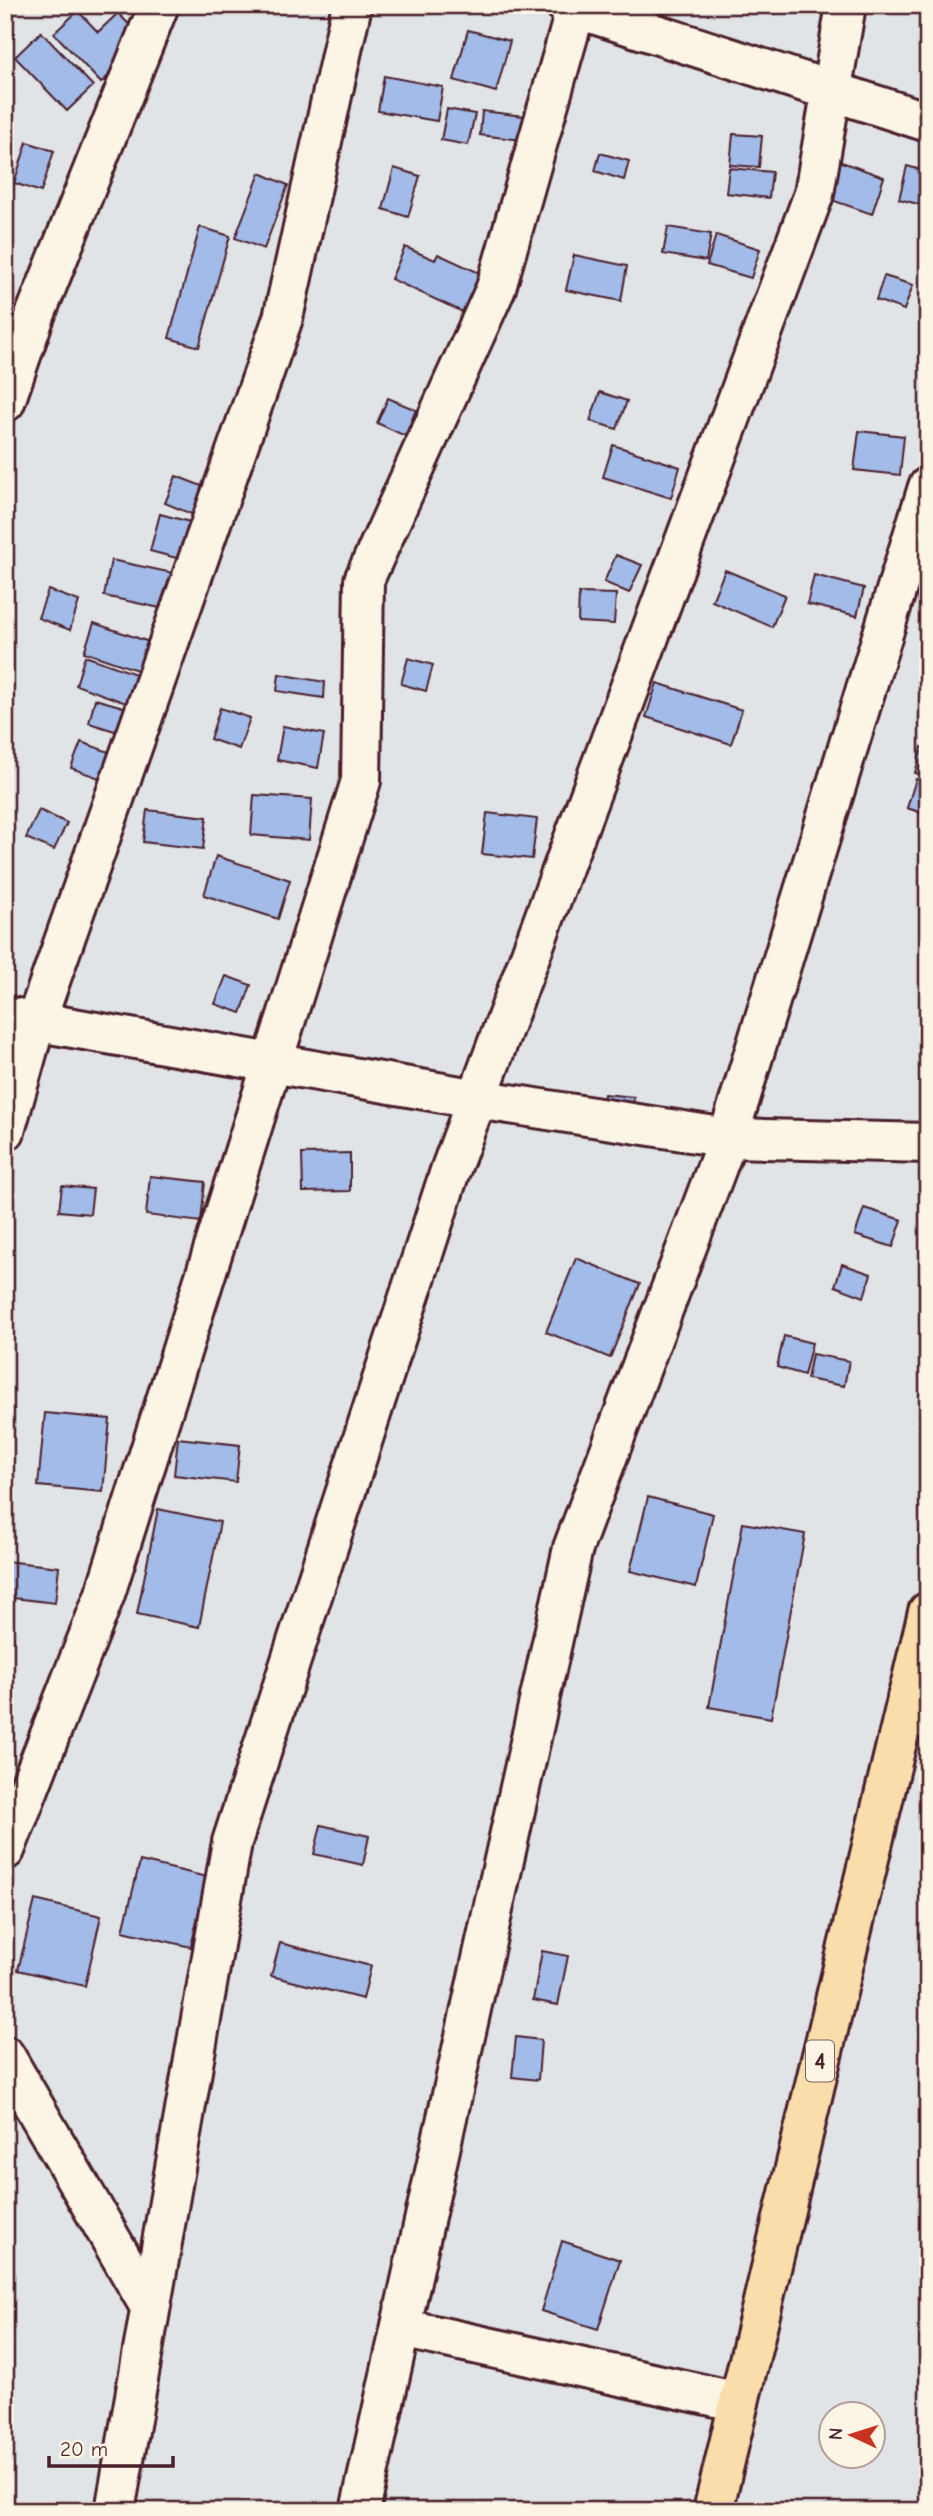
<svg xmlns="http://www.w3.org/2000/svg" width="933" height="2516" font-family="'Comic Neue',sans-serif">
	<rect width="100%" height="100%" fill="#e1e4e6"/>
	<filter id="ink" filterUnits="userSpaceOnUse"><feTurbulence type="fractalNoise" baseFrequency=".0143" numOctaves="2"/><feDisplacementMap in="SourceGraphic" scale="14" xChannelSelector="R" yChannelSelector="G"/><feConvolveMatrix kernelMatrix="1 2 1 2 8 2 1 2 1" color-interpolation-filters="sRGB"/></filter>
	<g filter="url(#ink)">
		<!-- building -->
		<g fill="#a2bbe8" stroke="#4a1f2b" stroke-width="2">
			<path d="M78,11L98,32L118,13L145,41L101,83L54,33Z"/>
			<path d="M468,30L510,41L496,92L454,80Z"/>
			<path d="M41,32L93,86L67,111L15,57Z"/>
			<path d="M384,76L443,87L437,121L378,111Z"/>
			<path d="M447,109L475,114L468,145L441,140Z"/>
			<path d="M482,111L524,116L522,140L480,135Z"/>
			<path d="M733,134L762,136L759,167L730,165Z"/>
			<path d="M27,142L54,151L41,192L14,183Z"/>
			<path d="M600,153L629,161L624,180L595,171Z"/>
			<path d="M833,159L884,177L872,214L820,196Z"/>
			<path d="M907,166L928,172L925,206L899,199Z"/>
			<path d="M394,168L420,176L408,217L383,209Z"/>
			<path d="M729,168L772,172L769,198L726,193Z"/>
			<path d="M260,173L288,185L264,249L235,238Z"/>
			<path d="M200,227L230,236L199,347L169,338Z"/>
			<path d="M668,227L711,234L706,261L663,254Z"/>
			<path d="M716,235L760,249L751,278L707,265Z"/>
			<path d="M405,247L435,260L438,254L497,281L480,320L391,279Z"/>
			<path d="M574,255L627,266L621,301L566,290Z"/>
			<path d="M884,276L913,285L904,310L876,300Z"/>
			<path d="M600,392L627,401L617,429L590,421Z"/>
			<path d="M388,398L416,410L405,436L377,423Z"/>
			<path d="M859,431L904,436L900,475L854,470Z"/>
			<path d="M613,445L680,467L671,498L603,477Z"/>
			<path d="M176,476L207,488L196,516L165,503Z"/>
			<path d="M160,514L194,523L184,560L150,551Z"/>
			<path d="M616,555L642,565L629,593L604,582Z"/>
			<path d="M111,560L173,573L165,609L104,596Z"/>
			<path d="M725,570L785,595L772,627L712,601Z"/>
			<path d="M814,575L864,588L857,616L807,604Z"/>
			<path d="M48,590L79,601L70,630L38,618Z"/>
			<path d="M579,593L616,594L614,624L578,622Z"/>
			<path d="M94,623L152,643L143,672L84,652Z"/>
			<path d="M85,656L136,674L126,703L76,685Z"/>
			<path d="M408,658L433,665L426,691L401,684Z"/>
			<path d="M279,674L325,682L324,698L277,691Z"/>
			<path d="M657,683L742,710L731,744L646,717Z"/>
			<path d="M95,699L127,708L121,733L89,723Z"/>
			<path d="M220,708L250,718L239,749L210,739Z"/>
			<path d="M283,726L324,734L318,768L277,760Z"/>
			<path d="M81,742L109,752L99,778L71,768Z"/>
			<path d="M922,747L928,748V776L915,773Z"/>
			<path d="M916,779L928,782V815L907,808Z"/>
			<path d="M254,795L312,799L309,840L251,835Z"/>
			<path d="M39,810L67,823L54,850L26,838Z"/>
			<path d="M147,810L207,817L203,849L143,842Z"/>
			<path d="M487,813L537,819L532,859L482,854Z"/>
			<path d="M216,856L290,880L278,919L204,895Z"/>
			<path d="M226,976L251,985L241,1013L215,1004Z"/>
			<path d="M604,1094L634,1097L630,1127L600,1123Z"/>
			<path d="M350,1153V1191L303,1192L302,1154Z"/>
			<path d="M150,1176L205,1182L201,1222L146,1215Z"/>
			<path d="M62,1186L93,1189L90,1214L59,1211Z"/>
			<path d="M864,1208L902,1220L893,1247L855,1235Z"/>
			<path d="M576,1258L640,1284L610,1358L546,1332Z"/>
			<path d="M842,1264L871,1274L864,1297L835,1286Z"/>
			<path d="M784,1336L812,1343L804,1375L777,1367Z"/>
			<path d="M812,1354L849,1361L844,1386L807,1379Z"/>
			<path d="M45,1413L110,1419L103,1492L38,1486Z"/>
			<path d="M178,1438L240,1445L236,1482L174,1475Z"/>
			<path d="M648,1497L713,1514L696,1587L630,1571Z"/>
			<path d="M158,1509L220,1522L199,1627L137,1614Z"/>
			<path d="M743,1523L805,1534L771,1718L709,1707Z"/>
			<path d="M5,1561L59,1567L55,1603L5,1597Z"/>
			<path d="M321,1825L369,1836L363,1865L314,1854Z"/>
			<path d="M140,1861L207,1877L191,1947L123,1931Z"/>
			<path d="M35,1900L101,1916L85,1986L18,1970Z"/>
			<path d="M280,1943L371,1966L363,1999L271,1976Z"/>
			<path d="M542,1951L568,1956L558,2005L533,2000Z"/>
			<path d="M516,2037L541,2040L538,2080L512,2077Z"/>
			<path d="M562,2241L620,2260L598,2329L541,2311Z"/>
		</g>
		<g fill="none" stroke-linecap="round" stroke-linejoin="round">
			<defs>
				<g id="street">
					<path d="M566,5L928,122"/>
					<path d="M5,402L34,318L159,5"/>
					<path d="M5,1016L477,1099L728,1138L928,1143"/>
					<path d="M5,1131L36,1021L283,318L352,5"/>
					<path d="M907,1698L928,1720"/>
					<path d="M5,1850L105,1594L361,781L364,580L496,288L577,5"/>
					<path d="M5,2056L150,2307"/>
					<path d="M401,2328L739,2402"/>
					<path d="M115,2511L232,1842L450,1171L814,194L846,5"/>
					<path d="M360,2511L573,1548L728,1138L928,487"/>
				</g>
				<path id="highway" d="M713,2511L928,1612"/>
			</defs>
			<!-- street casing -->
			<use href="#street" stroke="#4a1f2b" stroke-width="44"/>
			<!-- highway casing -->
			<use href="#highway" stroke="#4a1f2b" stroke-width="44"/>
			<!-- street -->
			<use href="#street" stroke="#fcf5e5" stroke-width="38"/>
			<!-- highway -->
			<use href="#highway" stroke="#f9deab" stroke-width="38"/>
		</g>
	</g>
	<g text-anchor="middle" stroke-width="6" stroke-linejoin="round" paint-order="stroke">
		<!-- shield labels -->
		<rect fill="#fcf5e5" stroke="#7f5f63" stroke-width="2" x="806" y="2040.5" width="28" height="41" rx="5"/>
		<g font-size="24" font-weight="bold" fill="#4a1f2b">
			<text x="820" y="2069">4</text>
		</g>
	</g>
	<!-- margin -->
	<rect width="933" height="2516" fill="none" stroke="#fcf5e5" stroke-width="28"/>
	<rect x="14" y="14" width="905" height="2488" fill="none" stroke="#4a1f2b" stroke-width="2.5" filter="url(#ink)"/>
	<!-- north arrow -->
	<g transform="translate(852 2435) rotate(274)"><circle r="33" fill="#fcf5e5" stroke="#b59f9b" stroke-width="2"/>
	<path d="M0-5L12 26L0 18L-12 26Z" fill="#c8321e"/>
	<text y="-10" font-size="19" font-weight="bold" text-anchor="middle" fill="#4a1f2b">N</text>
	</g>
	<!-- scale -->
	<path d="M49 2456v10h124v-10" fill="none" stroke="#4a1f2b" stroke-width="3.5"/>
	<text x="60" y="2456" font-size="21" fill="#4a1f2b" stroke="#fcf5e5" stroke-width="5" paint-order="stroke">20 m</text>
</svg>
